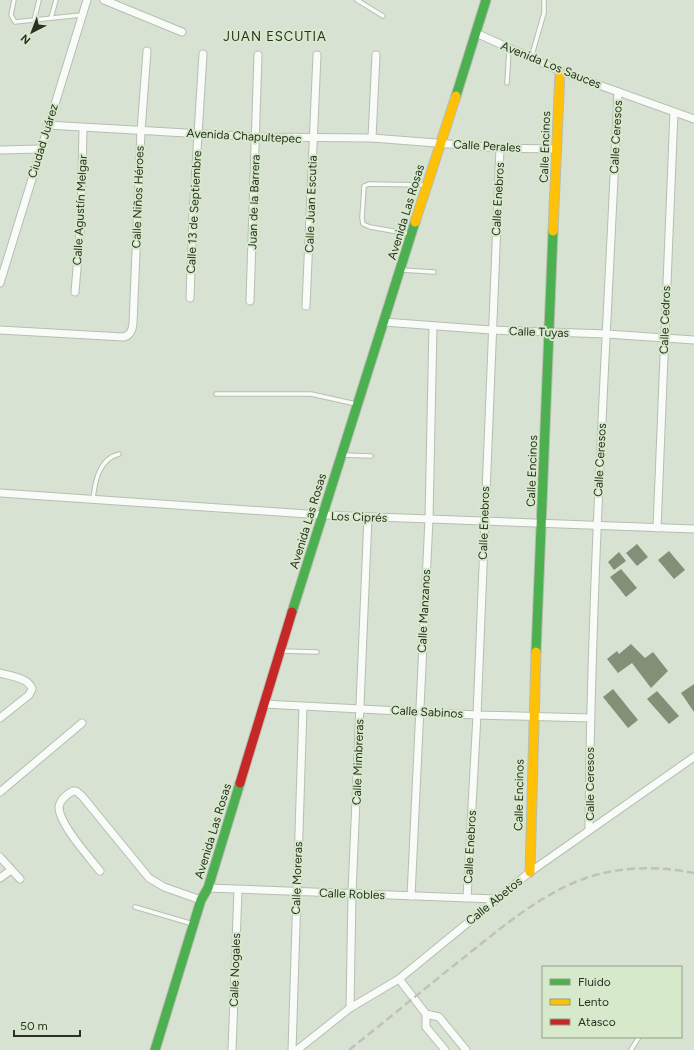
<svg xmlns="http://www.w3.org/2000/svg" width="694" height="1050" font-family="Figtree,sans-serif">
	<rect width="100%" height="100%" fill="#d8e2d2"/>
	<!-- building -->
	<g fill="#838f76">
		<path d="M637,544L648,557L637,566L626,553Z"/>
		<path d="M669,551L685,570L674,579L658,560Z"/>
		<path d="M619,552L626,561L614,570L608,562Z"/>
		<path d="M621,569L637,588L626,597L610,577Z"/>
		<path d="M631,644L645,658L653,652L668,671L651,688L632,663L618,673L607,659L617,651L619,654Z"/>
		<path d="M694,684V712L681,693Z"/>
		<path d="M613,689L638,720L628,728L603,697Z"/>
		<path d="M657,691L679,716L669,724L647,699Z"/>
	</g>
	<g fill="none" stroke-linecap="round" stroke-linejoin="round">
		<defs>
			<g id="lane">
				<path d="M14,0L11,15L15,22L81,15"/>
				<path d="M357,0L383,16"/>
				<path d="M51,18L56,0"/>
				<path d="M34,21L39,0"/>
				<path d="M531,58L544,13V0"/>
				<path d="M507,83L509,50"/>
				<path d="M410,234L370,227L363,224L362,218L364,186L369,184L425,185"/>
				<path d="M401,270L434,272"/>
				<path d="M216,394H311L356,404"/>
				<path d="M342,455L371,456"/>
				<path d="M93,499C95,481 99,459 119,454"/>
				<path d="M281,651L317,652"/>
				<path d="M135,907L193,924"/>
				<path d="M631,1050L639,1037"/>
			</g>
			<g id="street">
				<path d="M104,0L182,32"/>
				<path d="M476,33L560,71L694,119"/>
				<path d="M47,125L257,137L372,138L500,148L557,149"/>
				<path d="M372,138L376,55"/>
				<path d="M0,150L40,149"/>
				<path d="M0,283L87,0"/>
				<path d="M75,292L81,222L83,128"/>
				<path d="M190,298L193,214L203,54"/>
				<path d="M250,301L258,55"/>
				<path d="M306,306L317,55"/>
				<path d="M384,322L491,330L607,334L694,340"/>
				<path d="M0,330L123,337C130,336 132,331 133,324L141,131L147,51"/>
				<path d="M0,493L322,515L694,529"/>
				<path d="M657,528L674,112"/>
				<path d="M0,673C10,676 29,678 32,689L29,695L0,718"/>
				<path d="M264,704L477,715L590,718"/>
				<path d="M0,792L82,723"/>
				<path d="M589,829C591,583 607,337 618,92"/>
				<path d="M0,857L20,879"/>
				<path d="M100,871C89,857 59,824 59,807C60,800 67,794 73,791H76L82,796L149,878L164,887L201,900"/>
				<path d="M0,878L11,870"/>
				<path d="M208,888L495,899"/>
				<path d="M411,896L429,519L433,326"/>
				<path d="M467,898L477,715L500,148"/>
				<path d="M399,979L426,1014L439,1017L466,1050"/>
				<path d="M350,1008L352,893L368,517"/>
				<path d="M426,1014V1027L445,1050"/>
				<path d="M232,1050L238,890"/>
				<path d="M292,1050L303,707"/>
				<path d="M297,1050L350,1008L399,979L530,872L694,757"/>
			</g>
			<g id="fast">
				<path d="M456,96L486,0"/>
				<path d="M292,612L415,222"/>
				<path d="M536,652L553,231"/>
				<path d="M155,1050L201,900L208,888L240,783"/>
			</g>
			<g id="slow">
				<path d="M415,222L456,96"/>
				<path d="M553,231L560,71"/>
				<path d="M530,872L536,652"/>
			</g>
			<path id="jam" d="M240,783L292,612"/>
		</defs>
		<!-- lane casing -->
		<use href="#lane" stroke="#b6beb1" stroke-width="5.5"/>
		<!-- street casing -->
		<use href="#street" stroke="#b6beb1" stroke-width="9"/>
		<!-- fast casing -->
		<use href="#fast" stroke="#b6beb1" stroke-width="11"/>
		<!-- slow casing -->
		<use href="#slow" stroke="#b6beb1" stroke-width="11"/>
		<!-- jam casing -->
		<use href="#jam" stroke="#b6beb1" stroke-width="11"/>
		<!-- lane -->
		<use href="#lane" stroke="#f9fbf8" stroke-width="3.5"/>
		<!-- street -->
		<use href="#street" stroke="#f9fbf8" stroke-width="7"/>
		<!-- fast -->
		<use href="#fast" stroke="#4caf50" stroke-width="9"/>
		<!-- slow -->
		<use href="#slow" stroke="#ffc107" stroke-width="9"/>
		<!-- jam -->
		<use href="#jam" stroke="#c62828" stroke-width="9"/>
		<!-- rail -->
		<path stroke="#bec2bd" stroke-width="2.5" stroke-dasharray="8 4" stroke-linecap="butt" d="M349,1050C387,1020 424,989 462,959C500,929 540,894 586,878C622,866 658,866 694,873"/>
	</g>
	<g text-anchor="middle" stroke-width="4" stroke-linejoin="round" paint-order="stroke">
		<!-- street labels -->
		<g font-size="12" fill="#293024" stroke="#d7e9cb">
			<text transform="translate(551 65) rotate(22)" y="4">Avenida Los Sauces</text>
			<text transform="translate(244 136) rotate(3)" y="4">Avenida Chapultepec</text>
			<text transform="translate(616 137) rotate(-87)" y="4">Calle Ceresos</text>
			<text transform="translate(43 141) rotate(-73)" y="4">Ciudad Juárez</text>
			<text transform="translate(487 146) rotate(3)" y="4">Calle Perales</text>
			<text transform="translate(545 147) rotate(-88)" y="4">Calle Encinos</text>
			<text transform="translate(138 197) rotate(-88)" y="4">Calle Niños Héroes</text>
			<text transform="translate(498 199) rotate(-87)" y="4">Calle Enebros</text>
			<text transform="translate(254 202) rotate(-88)" y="4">Juan de la Barrera</text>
			<text transform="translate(311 204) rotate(-88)" y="4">Calle Juan Escutia</text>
			<text transform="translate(80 210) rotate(-87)" y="4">Calle Agustín Melgar</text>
			<text transform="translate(194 212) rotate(-87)" y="4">Calle 13 de Septiembre</text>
			<text transform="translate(406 212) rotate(-73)" y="4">Avenida Las Rosas</text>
			<text transform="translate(665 320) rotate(-88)" y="4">Calle Cedros</text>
			<text transform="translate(539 332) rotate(2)" y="4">Calle Tuyas</text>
			<text transform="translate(600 460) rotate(-87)" y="4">Calle Ceresos</text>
			<text transform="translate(532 471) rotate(-88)" y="4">Calle Encinos</text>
			<text transform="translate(359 517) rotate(2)" y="4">Los Ciprés</text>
			<text transform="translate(308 521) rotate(-73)" y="4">Avenida Las Rosas</text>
			<text transform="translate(484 523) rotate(-88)" y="4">Calle Enebros</text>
			<text transform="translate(424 611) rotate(-87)" y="4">Calle Manzanos</text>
			<text transform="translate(427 712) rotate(3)" y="4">Calle Sabinos</text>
			<text transform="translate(358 762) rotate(-88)" y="4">Calle Mimbreras</text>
			<text transform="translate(590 784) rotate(-90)" y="4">Calle Ceresos</text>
			<text transform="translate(519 795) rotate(-89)" y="4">Calle Encinos</text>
			<text transform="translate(213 831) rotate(-73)" y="4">Avenida Las Rosas</text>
			<text transform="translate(470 847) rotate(-87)" y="4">Calle Enebros</text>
			<text transform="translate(297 878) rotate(-88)" y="4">Calle Moreras</text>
			<text transform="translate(352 894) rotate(2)" y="4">Calle Robles</text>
			<text transform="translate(494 901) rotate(-39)" y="4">Calle Abetos</text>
			<text transform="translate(235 970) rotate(-88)" y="4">Calle Nogales</text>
		</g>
		<!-- neighbourhood labels -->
		<g font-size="13" letter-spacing="1" fill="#293024" stroke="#d7e9cb">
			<text x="275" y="41">JUAN ESCUTIA</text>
		</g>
	</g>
	<!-- legend -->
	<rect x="542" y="966" width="140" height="72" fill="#d7e9cb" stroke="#919f88"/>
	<rect x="550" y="979" width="20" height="6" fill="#4caf50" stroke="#919f88"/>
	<text x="578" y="986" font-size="12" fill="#293024">Fluido</text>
	<rect x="550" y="999" width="20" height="6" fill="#ffc107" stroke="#919f88"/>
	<text x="578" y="1006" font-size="12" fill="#293024">Lento</text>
	<rect x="550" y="1019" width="20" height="6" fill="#c62828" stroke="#919f88"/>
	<text x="578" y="1026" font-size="12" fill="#293024">Atasco</text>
	<!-- north arrow -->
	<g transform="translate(32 32) rotate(222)" stroke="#d7e9cb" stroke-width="3" paint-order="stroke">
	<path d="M0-3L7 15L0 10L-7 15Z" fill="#293024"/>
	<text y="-6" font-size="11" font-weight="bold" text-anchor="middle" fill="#293024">N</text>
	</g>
	<!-- scale -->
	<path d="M14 1030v6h66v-6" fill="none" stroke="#293024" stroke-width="2"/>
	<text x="20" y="1030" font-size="12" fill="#293024" stroke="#d7e9cb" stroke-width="3" paint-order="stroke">50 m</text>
</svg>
